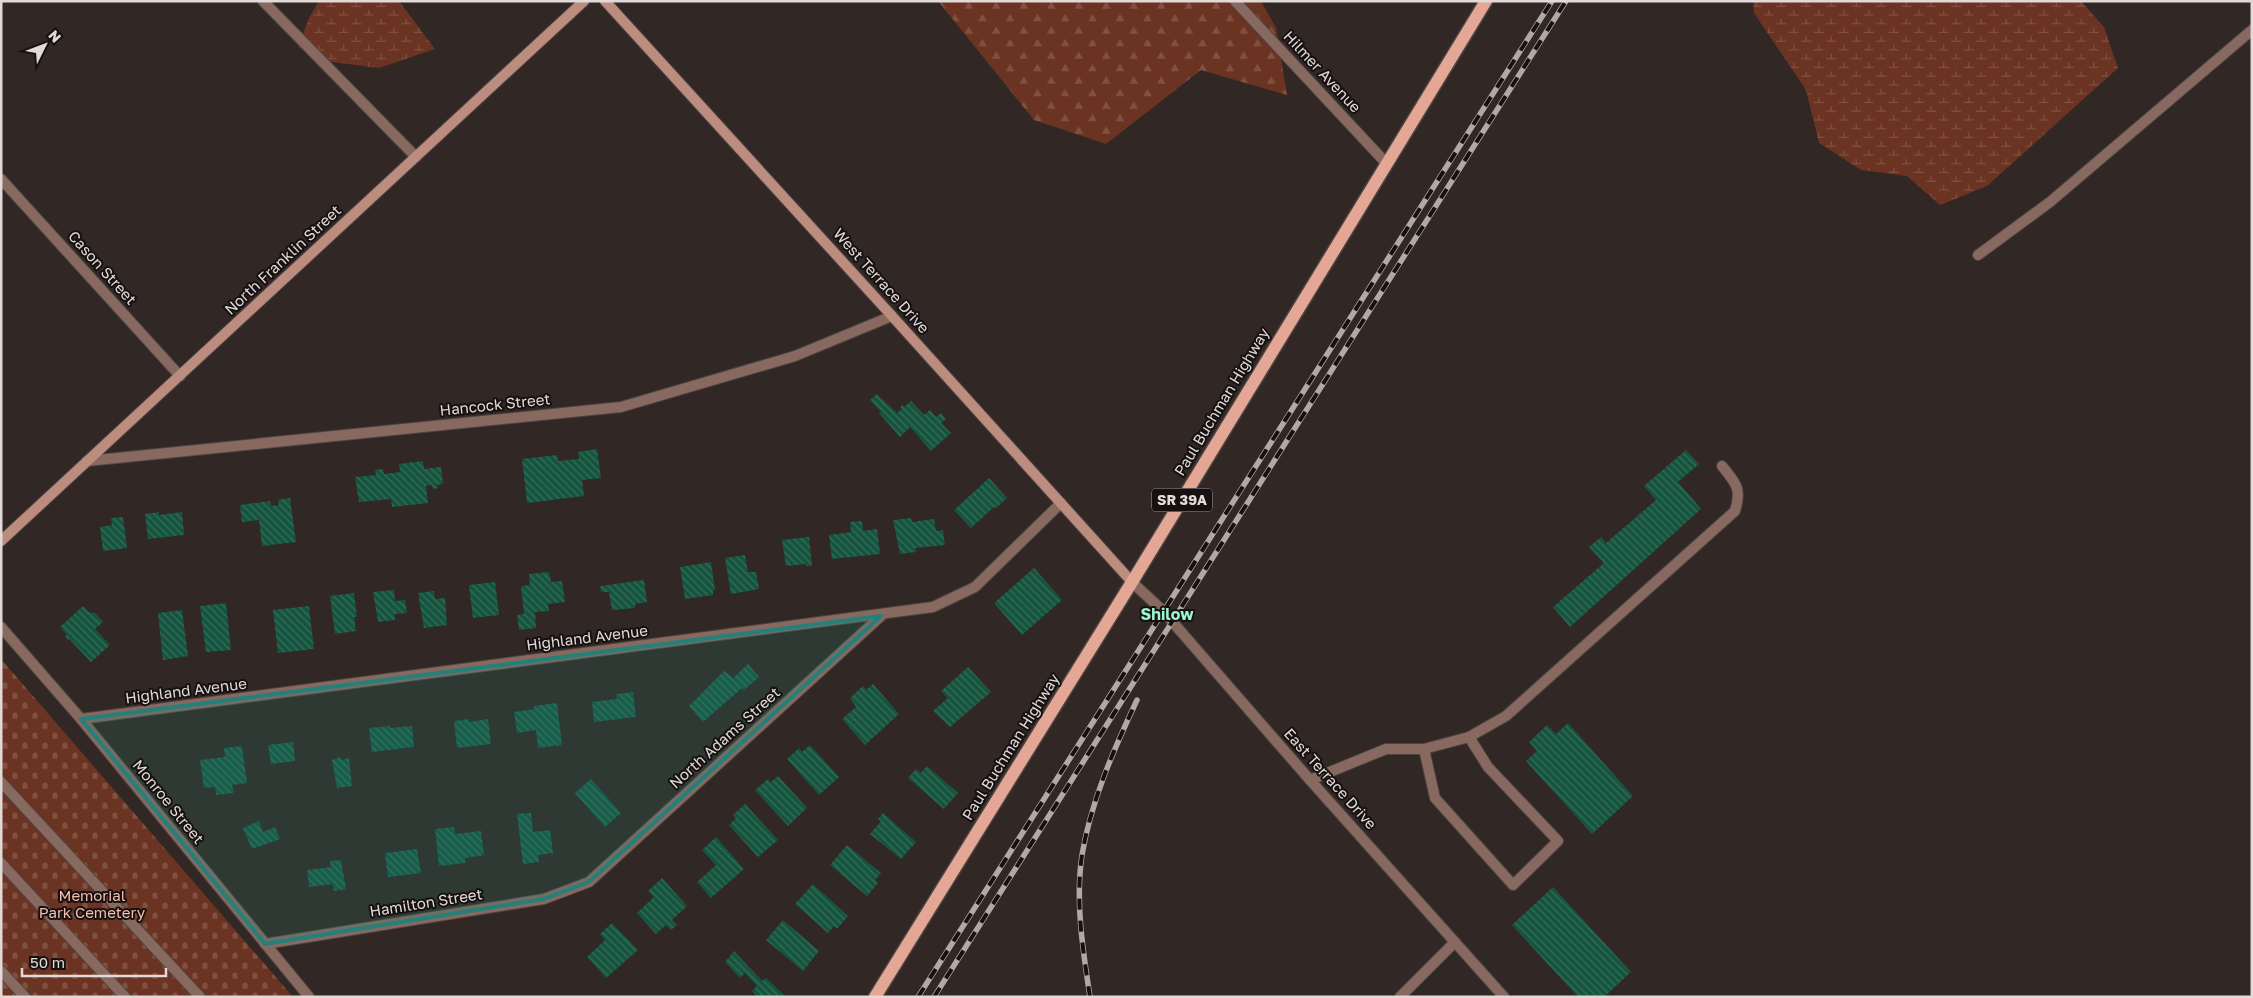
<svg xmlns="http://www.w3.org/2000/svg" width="2253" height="998" font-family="'Golos Text',sans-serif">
	<defs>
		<pattern id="forest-firs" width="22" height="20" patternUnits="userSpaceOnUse" patternTransform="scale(1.25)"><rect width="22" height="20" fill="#6b3322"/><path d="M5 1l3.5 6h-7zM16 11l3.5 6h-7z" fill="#805041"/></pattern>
		<pattern id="wetland-marsh" width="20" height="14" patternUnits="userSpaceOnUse" patternTransform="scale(1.25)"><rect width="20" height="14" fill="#6b3322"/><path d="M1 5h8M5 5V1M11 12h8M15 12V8" fill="none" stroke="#805041"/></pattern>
		<pattern id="cemetery-stones" width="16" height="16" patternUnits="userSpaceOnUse" patternTransform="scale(1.25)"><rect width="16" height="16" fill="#6b3322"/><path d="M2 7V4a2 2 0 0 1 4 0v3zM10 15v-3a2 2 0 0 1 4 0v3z" fill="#805041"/></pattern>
		<pattern id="building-back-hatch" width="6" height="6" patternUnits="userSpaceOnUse" patternTransform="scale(1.25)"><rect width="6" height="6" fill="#155540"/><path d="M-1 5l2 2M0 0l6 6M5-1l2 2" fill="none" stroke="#376d5b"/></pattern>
	</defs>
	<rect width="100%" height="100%" fill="#312724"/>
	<!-- forest -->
	<path fill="url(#forest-firs)" d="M938,1H1261L1276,28L1287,95L1201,70L1106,144L1034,120Z"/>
	<!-- wetland -->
	<g fill="url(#wetland-marsh)">
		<path d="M319,1H399L435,49L379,68L324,61L298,47L309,18Z"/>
		<path d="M1753,1H2081L2104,27L2118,68L1987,186L1940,205L1907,176L1861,170L1819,143L1806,90L1754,13Z"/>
	</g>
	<!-- cemetery -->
	<path fill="url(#cemetery-stones)" d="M1,659L293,997H1Z"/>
	<!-- building -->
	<g fill="url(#building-back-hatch)">
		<path d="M877,394L897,413L902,409L900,407L903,405L904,407L911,401L924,415L930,410L936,417L941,413L946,419L941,423L951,433L931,451L910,427L900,437L879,413L881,412L870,400Z"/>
		<path d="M597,449L601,478L582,480L584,496L527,503L522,459L557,455L558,461L579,459L578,452Z"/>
		<path d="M1686,450L1699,464L1678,482L1701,509L1570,627L1553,607L1604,563L1589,547L1601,537L1606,543L1656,500L1644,486Z"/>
		<path d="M423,461L424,469L441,467L443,484L437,485L438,488L433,489L432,485L426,486L428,503L392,507L391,499L359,502L355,477L376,475L375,470L383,469L384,474L400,472L399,464Z"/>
		<path d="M989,478L1007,498L996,508L994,507L971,528L954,510Z"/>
		<path d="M290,498L296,542L262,546L259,520L242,522L240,505L270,501L271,506L279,505L278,500Z"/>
		<path d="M159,512V515L182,512L184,535L148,539L145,514Z"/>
		<path d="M123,517L127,548L103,551L100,527L112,525L111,518Z"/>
		<path d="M911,518L912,522L934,519L936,531L943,530L945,545L915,548L916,552L900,554L893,520Z"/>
		<path d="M862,521L863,531L877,529L880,554L832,559L829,535L851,532L850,522Z"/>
		<path d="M809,537L812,566H806V564L786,566L782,540Z"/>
		<path d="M745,555L748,572H756L759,589L731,594L725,558Z"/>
		<path d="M711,562L715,590L713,591V595L685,599L680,567Z"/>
		<path d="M1034,568L1062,600L1022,635L994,603Z"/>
		<path d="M549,572L551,582L562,581L565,602L548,604L549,611L535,612L536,628L519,630L517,615L524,614L521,586L530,585L529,574Z"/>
		<path d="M644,580L647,602L635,604V608L612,610L609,592H601L600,586Z"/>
		<path d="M495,582L499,615L473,618L469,585Z"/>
		<path d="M394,590L395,601L405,600L407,613L395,614V620L378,622L373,592Z"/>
		<path d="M434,591L435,599L445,598L447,625L424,628L418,593Z"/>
		<path d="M354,593L357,617H354L356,631L335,634L330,596Z"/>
		<path d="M226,603L231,650L206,652L200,606Z"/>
		<path d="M83,606L89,612L95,613L103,622L95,629L110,645L91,662L72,642L70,639L68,640L65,636L67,635L60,627Z"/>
		<path d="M309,606L314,649L278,653L273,610Z"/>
		<path d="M182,610L188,656L163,660L158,613Z"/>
		<path d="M748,664L759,677L744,690L742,688L703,722L689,706L724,671L733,678Z"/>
		<path d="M968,667L991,692L950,727L933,711L948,698L941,691Z"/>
		<path d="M873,684L899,714L865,745L842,719L856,707L850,698L863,686L866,690Z"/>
		<path d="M633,692L636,717L594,722L592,702L617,699L616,694Z"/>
		<path d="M557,703L562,745L538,748L536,730L517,733L514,712L534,709V706Z"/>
		<path d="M469,719V722L488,719L491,744L457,748L454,721Z"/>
		<path d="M1568,723L1633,796L1592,834L1526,761L1537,751L1529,742L1547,725L1556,734Z"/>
		<path d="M390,726V728L412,726L414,747L372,752L369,728Z"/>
		<path d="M293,742L295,761L271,764L268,745Z"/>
		<path d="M810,745L839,777L819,795L787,759L799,748L802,752Z"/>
		<path d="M242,746L247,783L232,785L234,793L216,795L215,787L204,788L200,760L225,757L224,748Z"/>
		<path d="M341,757V760L349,758L352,786L337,788L332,760Z"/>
		<path d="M927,766L958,793L944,809L908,778L916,769L921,773Z"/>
		<path d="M778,776L807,808L788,826L755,790L768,779L771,782Z"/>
		<path d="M591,779L621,813L605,827L575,793Z"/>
		<path d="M745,804L778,840L758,857L729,825L736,818L733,815Z"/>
		<path d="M531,813L533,832L550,830L553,853L538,855L539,862L523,864L517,814Z"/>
		<path d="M883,813L916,842L901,859L870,834L881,821L878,819Z"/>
		<path d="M259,821L263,832L275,827L280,839L252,849L243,828Z"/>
		<path d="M454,827L455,834L481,831L484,855L465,858V863L439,866L435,829Z"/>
		<path d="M716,837L744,869L711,898L697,882L716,865L702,850Z"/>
		<path d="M847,845L881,873L875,880L878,883L867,896L830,865Z"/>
		<path d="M417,849L421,873L388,877L385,853Z"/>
		<path d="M341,860L346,889L334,891L333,884L309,887L307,870L331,867L330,861Z"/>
		<path d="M662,878L687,906L672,920L677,925L671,930L666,925L656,934L637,913L654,897L648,891Z"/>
		<path d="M813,884L848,916L837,929L834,926L828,933L795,904Z"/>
		<path d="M1553,887L1631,972L1604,997H1578L1512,925Z"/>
		<path d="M783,920L819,951L803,971L766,940Z"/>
		<path d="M612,923L638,950L606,978L587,957L605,940L600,934Z"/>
		<path d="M734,951L762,981L766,978L786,997H757L752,991L757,986L745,973L740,978L725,962Z"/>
	</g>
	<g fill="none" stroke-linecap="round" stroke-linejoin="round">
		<defs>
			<g id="lane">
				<path d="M263,1L416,157"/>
				<path d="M1978,255L2050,202L2252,30"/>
				<path d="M1424,749L1435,798L1513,885L1558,841L1488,767L1469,737"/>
				<path d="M1310,780L1386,749H1424L1469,737L1506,716L1735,511C1742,489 1736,483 1722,466"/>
				<path d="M1,782L200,997"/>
				<path d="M1,863L125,997"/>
				<path d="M1,971L25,997"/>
				<path d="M1400,997L1455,942"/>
			</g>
			<g id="street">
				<path d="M1235,1L1386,163"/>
				<path d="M1,179L180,376"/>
				<path d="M87,461L621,407L795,356L892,316"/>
				<path d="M1132,582L1163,611L1310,780L1504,997"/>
				<path d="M1,627L81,719L309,997"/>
				<path d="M81,719L933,607L975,587L1061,503"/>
				<path d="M265,944L544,899L589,882L881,616"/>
			</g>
			<g id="secondary">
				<path d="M605,1L892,316L1132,582"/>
				<path d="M1,541L584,1"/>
			</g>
			<path id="primary" d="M875,997L1132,582L1486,1"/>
		</defs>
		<!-- lane casing -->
		<use href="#lane" stroke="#4d4441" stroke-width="12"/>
		<!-- street casing -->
		<use href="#street" stroke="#4d4441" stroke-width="12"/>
		<!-- secondary casing -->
		<use href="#secondary" stroke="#4d4441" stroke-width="12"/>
		<!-- primary casing -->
		<use href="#primary" stroke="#4d4441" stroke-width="15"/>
		<!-- lane -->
		<use href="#lane" stroke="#876960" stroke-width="10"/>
		<!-- street -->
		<use href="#street" stroke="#876960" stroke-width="10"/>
		<!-- secondary -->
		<use href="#secondary" stroke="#bc8c7e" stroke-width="10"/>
		<!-- primary -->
		<use href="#primary" stroke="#e5a795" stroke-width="12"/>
		<defs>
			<g id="rail">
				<path d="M918,997L1552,1"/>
				<path d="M934,997L1566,1"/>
				<path d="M1090,997C1083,951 1075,902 1082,855C1091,801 1114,749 1137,700"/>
			</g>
		</defs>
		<!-- rail casing -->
		<use href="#rail" stroke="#b1a9a6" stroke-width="5.5"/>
		<!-- rail -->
		<use href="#rail" stroke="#161110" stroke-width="4" stroke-dasharray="11" stroke-linecap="butt"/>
	</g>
	<!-- marked area -->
	<path fill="#248079" fill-opacity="0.2" stroke="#248079" stroke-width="4" stroke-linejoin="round" d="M881,616L589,882L544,899L265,944L81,719Z"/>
	<g text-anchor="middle" stroke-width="4" stroke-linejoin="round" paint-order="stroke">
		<!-- shield labels -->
		<rect fill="#161110" stroke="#a49e9c" stroke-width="1" x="1152" y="488.5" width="60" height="23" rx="4"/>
		<g font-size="14" font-weight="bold" fill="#e1dad8">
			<text x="1182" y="505">SR 39A</text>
		</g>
		<!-- street labels -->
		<g font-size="15" fill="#e1dad8" stroke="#161110">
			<text transform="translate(1322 72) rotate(47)" y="5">Hilmer Avenue</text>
			<text transform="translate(283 260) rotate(-43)" y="5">North Franklin Street</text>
			<text transform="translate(102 268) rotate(48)" y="5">Cason Street</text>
			<text transform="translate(881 281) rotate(48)" y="5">West Terrace Drive</text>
			<text transform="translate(1222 402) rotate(-59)" y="5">Paul Buchman Highway</text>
			<text transform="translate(495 405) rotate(-6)" y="5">Hancock Street</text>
			<text transform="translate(587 638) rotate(-7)" y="5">Highland Avenue</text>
			<text transform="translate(186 691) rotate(-7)" y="5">Highland Avenue</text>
			<text transform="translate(725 738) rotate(-42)" y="5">North Adams Street</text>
			<text transform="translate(1011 747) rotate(-58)" y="5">Paul Buchman Highway</text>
			<text transform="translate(1330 779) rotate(48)" y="5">East Terrace Drive</text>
			<text transform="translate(168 802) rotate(51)" y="5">Monroe Street</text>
			<text transform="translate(426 903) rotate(-9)" y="5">Hamilton Street</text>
		</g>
		<!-- park labels -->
		<g font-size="15" fill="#f7bcaa" stroke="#161110">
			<text x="92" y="901">Memorial<tspan x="92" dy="17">Park Cemetery</tspan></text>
		</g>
		<!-- neighbourhood labels -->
		<g font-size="16" font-weight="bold" fill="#9cf5d0" stroke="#161110">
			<text x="1167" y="620">Shilow</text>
		</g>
	</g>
	<!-- border -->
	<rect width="2253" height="998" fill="none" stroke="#e1dad8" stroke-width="5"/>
	<!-- north arrow -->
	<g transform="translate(45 45) rotate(48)" stroke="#161110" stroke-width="4" paint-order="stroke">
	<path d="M0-4L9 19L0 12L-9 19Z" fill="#e1dad8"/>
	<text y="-8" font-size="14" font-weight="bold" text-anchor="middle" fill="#e1dad8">N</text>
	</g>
	<!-- scale -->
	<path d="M22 968v8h144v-8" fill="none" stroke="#e1dad8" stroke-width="2.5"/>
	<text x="30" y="968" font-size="15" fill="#e1dad8" stroke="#161110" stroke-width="4" paint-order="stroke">50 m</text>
</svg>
